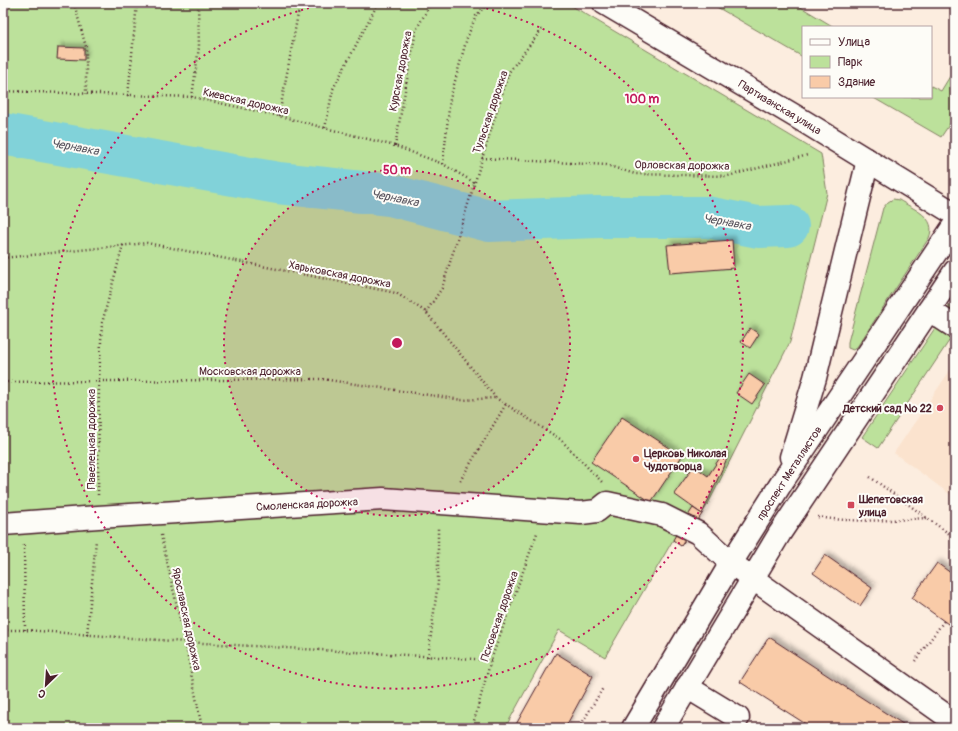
<svg xmlns="http://www.w3.org/2000/svg" width="958" height="731" font-family="Pangolin,sans-serif">
	<defs>
		<filter id="shadow"><feDropShadow dx="3.5" dy="-3.5" stdDeviation="2" flood-color="#0004"/></filter>
	</defs>
	<rect width="100%" height="100%" fill="#fceddf"/>
	<filter id="ink" filterUnits="userSpaceOnUse"><feTurbulence type="fractalNoise" baseFrequency=".025" numOctaves="2"/><feDisplacementMap in="SourceGraphic" scale="8" xChannelSelector="R" yChannelSelector="G"/><feConvolveMatrix kernelMatrix="1 2 1 2 8 2 1 2 1" color-interpolation-filters="sRGB"/></filter>
	<g filter="url(#ink)">
		<!-- built -->
		<path fill="#fbe3ce" d="M955,363V498L894,453Z"/>
		<!-- green -->
		<g fill="#bce19b" stroke="#838063">
			<path d="M3,3H567L821,154L827,193L790,342L708,504L681,546L673,540L605,657L559,630L505,728H3Z"/>
			<path d="M710,3H794L834,27H803V57Z"/>
			<path d="M955,68V116L941,137L872,97H931V86L941,91Z"/>
			<path d="M893,199L899,200C913,209 938,217 929,238L857,347L853,350L848,348V342L883,208L888,202Z"/>
			<path d="M955,298V315L947,309Z"/>
			<path d="M937,325L953,335L878,448L862,437Z"/>
		</g>
		<g fill="none" stroke-linecap="round" stroke-linejoin="round">
			<!-- river -->
			<path stroke="#81d2d9" stroke-width="42" d="M3,134L278,183L390,195L489,221L598,217H707L758,227L788,226"/>
		</g>
		<!-- building -->
		<g fill="#f9cba8" stroke="#4a1f2b" filter="url(#shadow)">
			<path d="M58,47L84,48V60L57,59Z"/>
			<path d="M732,240L734,268L670,273L667,245Z"/>
			<path d="M750,328L759,334L750,348L741,342Z"/>
			<path d="M749,374L765,385L752,404L736,393Z"/>
			<path d="M622,417L682,456L651,502L591,462Z"/>
			<path d="M723,453L728,456L702,514L674,494L694,466L708,476Z"/>
			<path d="M693,508L702,514L696,523L687,517Z"/>
			<path d="M678,531L687,537L681,546L673,540Z"/>
			<path d="M825,555L872,588L860,606L813,573Z"/>
			<path d="M937,563L955,576V629L912,598Z"/>
			<path d="M769,637L839,683L909,728H812L740,682Z"/>
			<path d="M556,653L593,676L565,728H514Z"/>
		</g>
		<g fill="none" stroke-linecap="round" stroke-linejoin="round">
			<defs>
				<g id="minor">
					<path d="M604,3L805,122L955,214"/>
					<path d="M929,310L955,327"/>
					<path d="M791,457L815,378L868,160"/>
					<path d="M3,524L98,517L383,499L581,513L597,511L607,503L662,515L698,533L731,563L955,722"/>
					<path d="M687,687L738,718"/>
					<path d="M633,728L731,563L784,479L955,224"/>
					<path d="M663,728L780,533L955,271"/>
				</g>
			</defs>
			<!-- minor casing -->
			<use href="#minor" stroke="#4a1f2b" stroke-width="25"/>
			<!-- path -->
			<g stroke="#4a1f2b" stroke-width="2.5" stroke-dasharray="1 3" stroke-linecap="butt">
				<path d="M74,3L86,47V94"/>
				<path d="M3,91L192,97L279,116L395,146L443,164L475,183"/>
				<path d="M128,96L137,3"/>
				<path d="M192,97L199,47L198,3"/>
				<path d="M279,116L300,3"/>
				<path d="M325,128L333,89L378,3"/>
				<path d="M395,146L416,30L431,3"/>
				<path d="M482,158L606,165L635,174L728,176L808,155"/>
				<path d="M443,164L450,99L467,38L476,16L488,3"/>
				<path d="M3,258L147,243L396,293L426,312L496,398L560,439L602,482"/>
				<path d="M426,312L442,288L509,72L542,29"/>
				<path d="M3,382L322,379L462,400L495,398"/>
				<path d="M870,477L955,538"/>
				<path d="M460,481L506,404"/>
				<path d="M98,495L99,380L102,323L123,245"/>
				<path d="M818,517C855,523 891,520 927,518"/>
				<path d="M161,535L185,642L202,728"/>
				<path d="M24,545L25,630"/>
				<path d="M3,630H25L185,642L491,660"/>
				<path d="M87,635L96,540"/>
				<path d="M428,657L438,582V526"/>
				<path d="M915,661L944,621"/>
				<path d="M472,728L491,660L537,533"/>
				<path d="M579,728L603,688"/>
			</g>
			<!-- minor -->
			<use href="#minor" stroke="#fdfcf7" stroke-width="22"/>
		</g>
	</g>
	<!-- distance rings -->
	<circle cx="397" cy="343" r="173" fill="#c2185b" fill-opacity=".12"/>
	<g fill="none" stroke="#c2185b" stroke-width="2" stroke-dasharray="2 4">
		<circle cx="397" cy="343" r="173"/>
		<path d="M463 3A346 346 0 1 1 331 3"/>
	</g>
	<!-- markers -->
	<g fill="#d1495b" stroke="#fdfcf7" stroke-width="1.5">
		<circle cx="940" cy="408" r="4"/>
		<circle cx="636" cy="459" r="4"/>
		<rect x="847" y="501" width="8" height="8" rx="2"/>
	</g>
	<g text-anchor="middle" stroke-width="4" stroke-linejoin="round" paint-order="stroke">
		<!-- street labels -->
		<g font-size="11" fill="#4a1f2b" stroke="#fdfcf7">
			<text transform="translate(400 71) rotate(-79)" y="4">Курская дорожка</text>
			<text transform="translate(246 101) rotate(13)" y="4">Киевская дорожка</text>
			<text transform="translate(780 107) rotate(31)" y="4">Партизанская улица</text>
			<text transform="translate(490 112) rotate(-71)" y="4">Тульская дорожка</text>
			<text transform="translate(682 165) rotate(1)" y="4">Орловская дорожка</text>
			<text transform="translate(340 274) rotate(11)" y="4">Харьковская дорожка</text>
			<text x="250" y="375">Московская дорожка</text>
			<text transform="translate(91 439) rotate(-90)" y="4">Павелецкая дорожка</text>
			<text transform="translate(789 473) rotate(-57)" y="4">проспект Металлистов</text>
			<text transform="translate(307 504) rotate(-3)" y="4">Смоленская дорожка</text>
			<text transform="translate(499 616) rotate(-71)" y="4">Псковская дорожка</text>
			<text transform="translate(187 619) rotate(78)" y="4">Ярославская дорожка</text>
		</g>
		<!-- poi labels -->
		<g font-size="11" font-weight="bold" fill="#4a1f2b" stroke="#fdfcf7" text-anchor="start">
			<text x="932" y="412" text-anchor="end">Детский сад № 22</text>
			<text x="644" y="457">Церковь Николая<tspan x="644" dy="13">Чудотворца</tspan></text>
			<text x="859" y="503">Шепетовская<tspan x="859" dy="13">улица</tspan></text>
		</g>
		<!-- water labels -->
		<g font-size="12" font-style="italic" fill="#5a555f" stroke="#fdfcf7">
			<text transform="translate(75 147) rotate(10)" y="4">Чернавка</text>
			<text transform="translate(395 198) rotate(11)" y="4">Чернавка</text>
			<text transform="translate(727 222) rotate(10)" y="4">Чернавка</text>
		</g>
	</g>
	<circle cx="397" cy="343" r="6" fill="#c2185b" stroke="#fdfcf7" stroke-width="2"/>
	<g font-size="12" text-anchor="middle" font-weight="bold" fill="#c2185b" stroke="#fdfcf7" stroke-width="4" stroke-linejoin="round" paint-order="stroke">
		<text x="642" y="103">100 m</text>
		<text x="397" y="174">50 m</text>
	</g>
	<!-- margin -->
	<rect width="958" height="731" fill="none" stroke="#fdfcf7" stroke-width="16"/>
	<rect x="8" y="8" width="942" height="715" fill="none" stroke="#4a1f2b" stroke-width="1.5" filter="url(#ink)"/>
	<!-- legend -->
	<rect x="802" y="26" width="130" height="72" fill="#fdfcf7" stroke="#b5a4a5"/>
	<rect x="810" y="39" width="20" height="6" fill="#fdfcf7" stroke="#b5a4a5"/>
	<text x="838" y="46" font-size="12" fill="#4a1f2b">Улица</text>
	<rect x="810" y="56" width="20" height="12" fill="#bce19b" stroke="#b5a4a5"/>
	<text x="838" y="66" font-size="12" fill="#4a1f2b">Парк</text>
	<rect x="810" y="76" width="20" height="12" fill="#f9cba8" stroke="#b5a4a5"/>
	<text x="838" y="86" font-size="12" fill="#4a1f2b">Здание</text>
	<!-- north arrow -->
	<g transform="translate(46 685) rotate(205)" stroke="#fdfcf7" stroke-width="3" paint-order="stroke">
	<path d="M0-3L7 15L0 10L-7 15Z" fill="#4a1f2b"/>
	<text y="-6" font-size="11" font-weight="bold" text-anchor="middle" fill="#4a1f2b">С</text>
	</g>
</svg>
